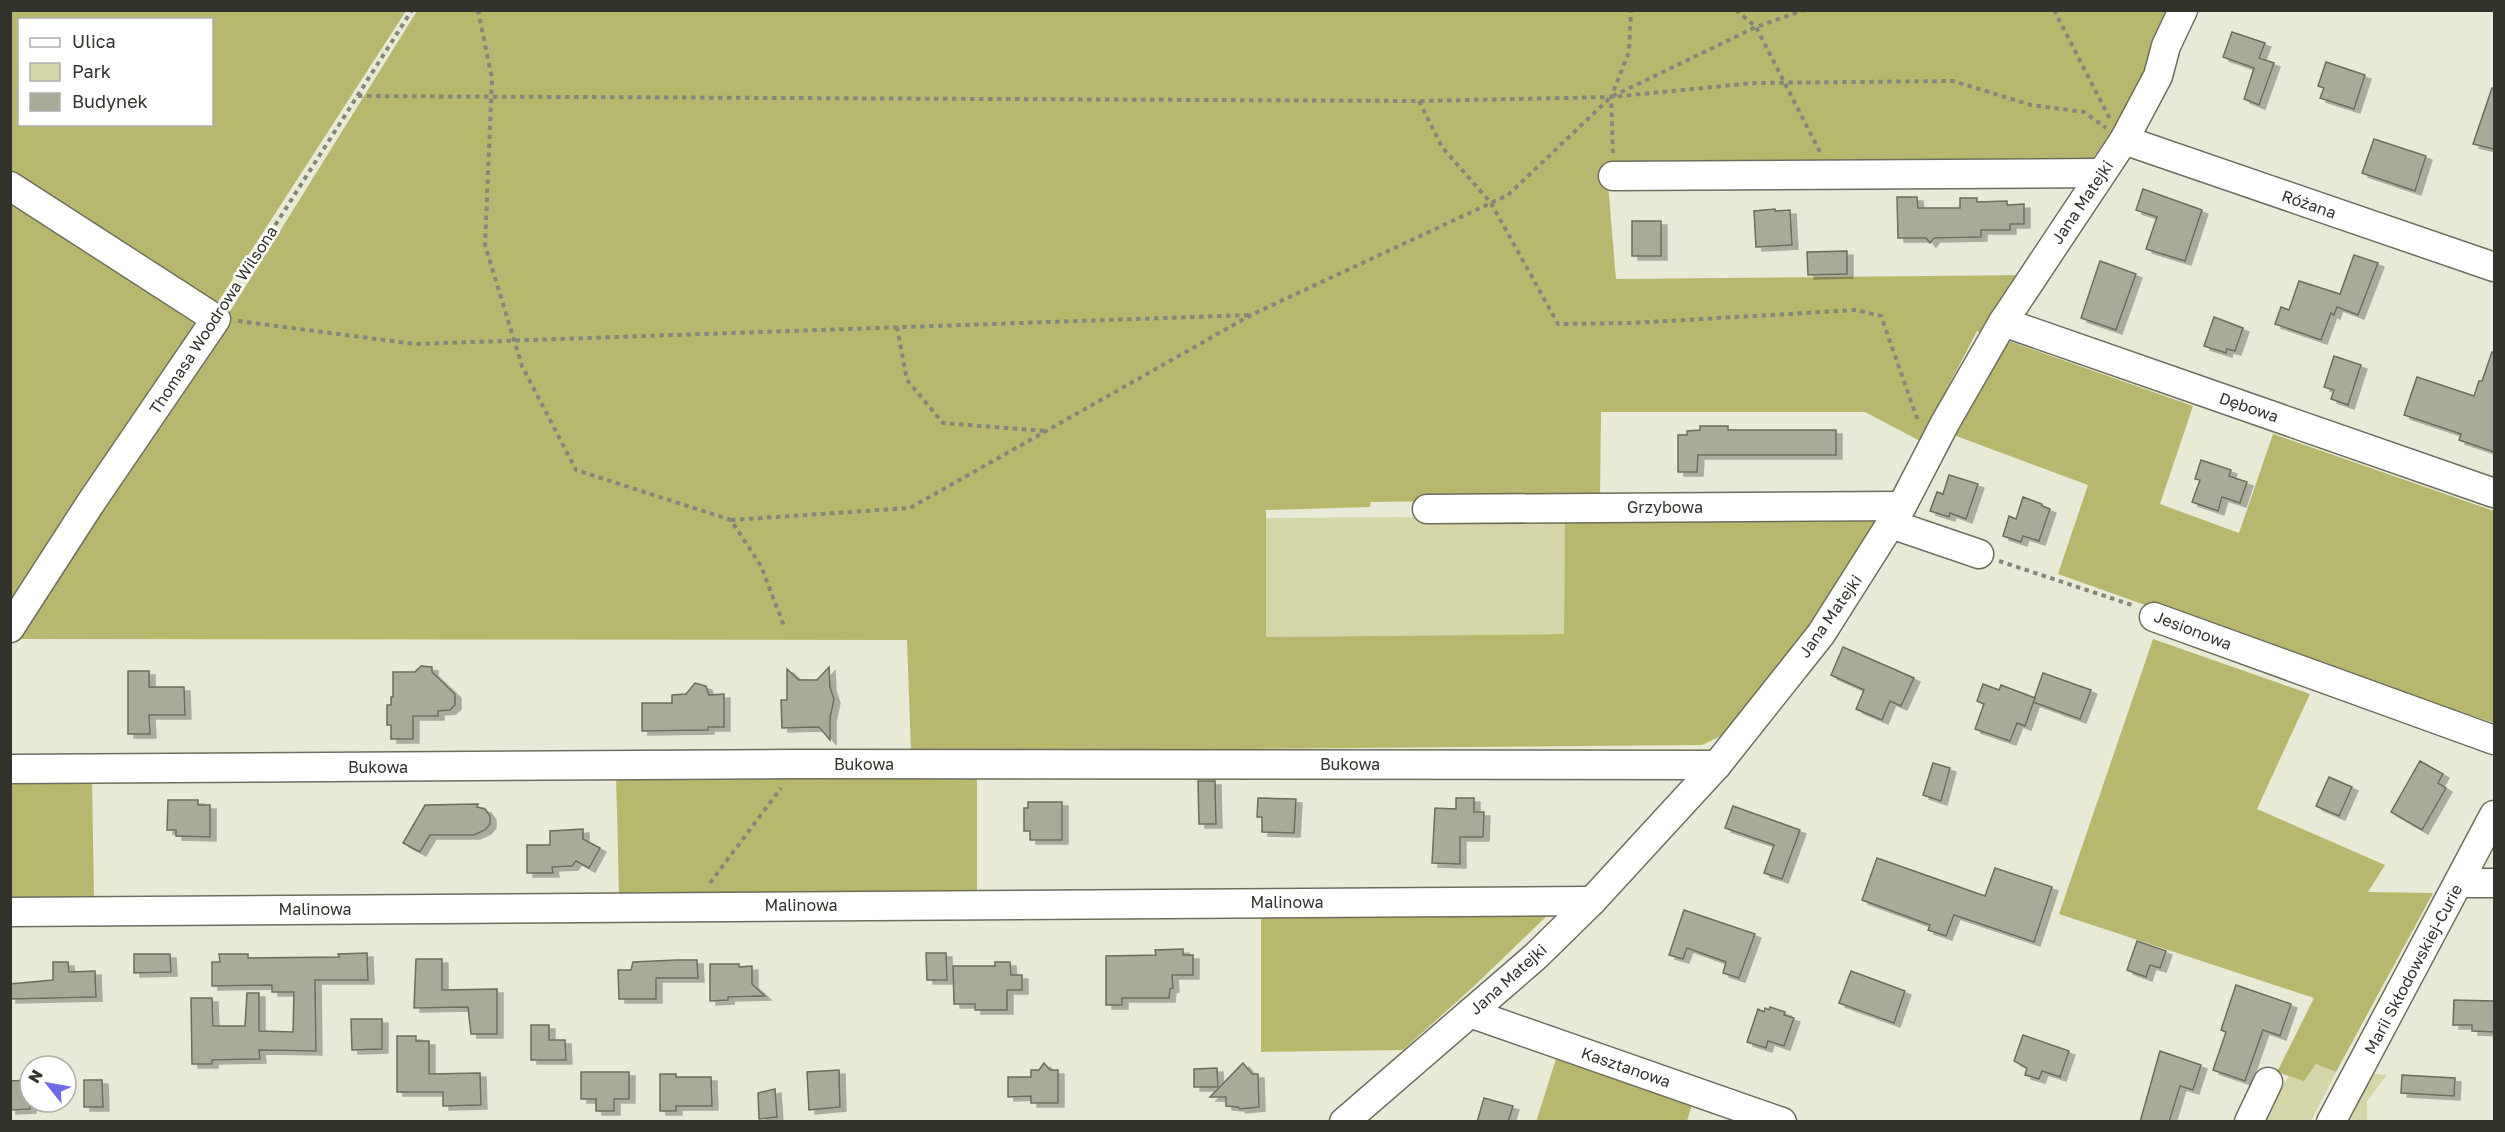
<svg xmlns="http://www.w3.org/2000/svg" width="2505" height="1132" font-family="'Golos Text',sans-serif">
	<defs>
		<filter id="shadow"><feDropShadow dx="6" dy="4" stdDeviation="0" flood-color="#0004"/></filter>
	</defs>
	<rect width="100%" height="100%" fill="#e8ead7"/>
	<!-- green -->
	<g fill="#d4d6aa">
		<path d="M1565,516L1564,634L1266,637V518Z"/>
		<path d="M2316,1064L2336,1072L2311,1121L2263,1122L2289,1075L2304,1080Z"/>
		<path d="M2375,1074L2387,1075L2367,1101V1121L2344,1122L2365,1081Z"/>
	</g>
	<!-- forest -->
	<g fill="#b7b86e" fill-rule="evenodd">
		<path d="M10,11H406L216,305L11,172ZM20,20H212V124H20Z"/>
		<path d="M417,11H2172L2150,75L2092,160L1608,184L1616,279L2024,275L1983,334L1977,331L1920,441L1865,412H1601L1600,499L1371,502L1370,507L1266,510V637L1564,634L1565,516L1882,515L1803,641L1723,735L1702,745L911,752L907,640L11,639L219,329Z"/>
		<path d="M11,204L200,327L11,614Z"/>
		<path d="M2003,339L2193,406L2160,504L2239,533L2273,434L2494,511V723L2207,627L2058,574L2088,485L1951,434Z"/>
		<path d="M2153,639L2310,694L2257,809L2385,865L2368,892L2433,893L2336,1072L2316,1064L2304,1081L2277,1072L2314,998L2059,914Z"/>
		<path d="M977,772V892L619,895L616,773Z"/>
		<path d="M92,778L94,900H11L10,779Z"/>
		<path d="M1553,910L1473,987L1403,1050L1261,1052V913Z"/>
		<path d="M1556,1059L1692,1105L1687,1121L1536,1122Z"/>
	</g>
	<!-- building -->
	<g fill="#a9aa98" stroke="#6c6d5c" stroke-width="1.5" filter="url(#shadow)">
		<path d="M2232,32L2265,43L2259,58L2274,63L2259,105L2244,99L2254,68L2223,57Z"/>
		<path d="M2326,62L2365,75L2354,109L2320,98L2324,88L2318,86Z"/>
		<path d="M2492,88H2494V149L2473,144Z"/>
		<path d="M2374,139L2426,156L2415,191L2362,173Z"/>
		<path d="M2143,189L2202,210L2185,261L2146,249L2157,217L2136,210Z"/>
		<path d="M1897,197H1917L1918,208H1960V198H1977V202L2007,201V205L2024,204V224H2010V230H1981V237L1934,238L1930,243L1926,238H1898Z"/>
		<path d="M1775,209V211L1790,210L1792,245L1756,247L1754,211Z"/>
		<rect x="1632" y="221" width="29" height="35"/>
		<path d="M1847,251V274L1808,275L1807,252Z"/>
		<path d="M2354,255L2378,263L2358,315L2337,307L2334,315L2331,313L2321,340L2275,324L2281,307L2289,310L2299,281L2340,294Z"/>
		<path d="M2100,261L2136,274L2116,330L2081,318Z"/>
		<path d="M2214,317L2243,328L2235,351L2227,349L2226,353L2204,346Z"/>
		<path d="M2492,352L2494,353V452L2459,440L2461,434L2404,415L2417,377L2474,396L2479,381H2482Z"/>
		<path d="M2334,356L2361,365L2348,405L2331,399L2334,390L2324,387Z"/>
		<path d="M1700,426H1728V430H1836V455H1698L1697,472H1678V435H1687V431L1700,430Z"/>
		<path d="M2201,460L2231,470L2229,476L2247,482L2240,503L2222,497L2218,511L2192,502L2200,480L2195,479Z"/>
		<path d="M1949,475L1978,484L1966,519L1950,513L1949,517L1930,511L1937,492L1943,494Z"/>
		<path d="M2023,497L2042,504V506L2050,509L2039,541L2023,536L2021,542L2003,536L2009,516L2016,519Z"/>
		<path d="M1843,647L1914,678L1901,706L1890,701L1882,720L1856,709L1864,690L1831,675Z"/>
		<path d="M421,666L432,667V672L455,694V705L450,710L438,711V716H413V739H391V725H387V705H391V697H393V672H415Z"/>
		<path d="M829,667L830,687L834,699L830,718V740L819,727L782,728L781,700H787V669L799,680H817Z"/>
		<path d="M128,671H149V687H184L185,715H149L150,734H128Z"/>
		<path d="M2043,673L2091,690L2080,719L2033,702Z"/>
		<path d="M695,683L706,686L709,695L724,694V727H708V730L642,731V703H672V695L686,694Z"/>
		<path d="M1983,684L1999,690L2001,685L2035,698L2025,726L2017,723L2010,741L1975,729L1984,704L1977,701Z"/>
		<path d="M2420,761L2443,774L2438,783L2446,788L2422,830L2391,812Z"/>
		<path d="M1933,763L1950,768L1941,801L1923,795Z"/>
		<path d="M2329,777L2352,787L2339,816L2316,806Z"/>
		<path d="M1198,781H1215L1216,824H1199Z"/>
		<path d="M1258,798L1296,799L1294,833L1262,832V817H1257Z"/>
		<path d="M1456,798H1474V812H1484L1483,837H1460V864L1432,863L1435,808L1456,809Z"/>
		<path d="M168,800H198V805H210V837L176,836V830H167Z"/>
		<path d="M1028,802H1062V840H1030V831H1024V808H1028Z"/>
		<path d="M478,804L477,807L485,809L490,816V824L485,830L474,835H430L420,852L403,843L425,805Z"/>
		<path d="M1733,806L1800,830L1782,879L1764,873L1774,845L1725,828Z"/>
		<path d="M583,829V839L600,848L589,868L576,861L572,866L552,867L553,873H527V845H550V831Z"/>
		<path d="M1877,858L1985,896L1995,868L2052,887L2034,942L1954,915L1946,936L1928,930L1930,925L1862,900Z"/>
		<path d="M1684,910L1755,934L1739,978L1723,973L1726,962L1687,948L1683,959L1669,955Z"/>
		<path d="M2137,941L2166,951L2160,968L2150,965L2146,977L2127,970Z"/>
		<path d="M1183,949V955H1193V975H1172L1173,988L1170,989L1169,998H1122V1005H1106V956L1156,955L1155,950Z"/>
		<path d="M367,953L368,980H315L316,1051L259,1050L260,1059L212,1060V1064H192L191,998H212L213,1026H245L247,993H259V1031L293,1032L294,992H272V985L212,986V962H220L219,954H248V958L339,957L338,954Z"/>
		<path d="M926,953H946L947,980H927Z"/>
		<path d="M134,954H170L171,972L134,973Z"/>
		<path d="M416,959H442V990L497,989V1034H471L468,1007L414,1008Z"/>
		<path d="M676,960H697L698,978H656V999H619L618,970H631L633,962Z"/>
		<path d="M53,962H68L69,972L95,971L96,997L10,999V984L53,980Z"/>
		<path d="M995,962H1010L1011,975H1022V990H1007V1010H975V1004H954L953,966H995Z"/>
		<path d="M710,964H739V967L752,966V984L765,996L728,997V1000L710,1001Z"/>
		<path d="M1851,971L1905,991L1894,1023L1839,1003Z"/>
		<path d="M2236,985L2291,1004L2280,1036L2263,1030L2245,1081L2213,1070L2226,1032L2221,1030Z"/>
		<path d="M2454,1000L2494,1001V1032L2472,1031V1025H2453Z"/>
		<path d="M1770,1007L1785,1012L1784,1015L1794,1018L1784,1046L1768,1041L1766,1048L1747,1042L1758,1009L1764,1012L1765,1008L1769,1010Z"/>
		<path d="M351,1019H382V1049L352,1050Z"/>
		<path d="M531,1025H549V1040H565L566,1060H531Z"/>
		<path d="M2023,1035L2069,1051L2060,1077L2042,1071L2039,1079L2025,1075L2027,1068L2014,1061Z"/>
		<path d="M397,1036H416V1041H429V1074L480,1073L481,1105L443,1106V1092H397Z"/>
		<path d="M2160,1051L2201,1065L2193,1090L2180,1086L2169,1122H2140Z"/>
		<path d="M1044,1063L1050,1070H1058V1103H1031V1096L1008,1097V1077H1031V1070H1039Z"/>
		<path d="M1243,1063L1252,1074H1258L1259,1107L1240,1109L1238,1107L1226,1106V1097H1210Z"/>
		<path d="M1217,1068L1218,1087H1194V1069Z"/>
		<path d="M839,1070L840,1107L809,1110L807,1072Z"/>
		<path d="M581,1072H629V1099H614V1111H596V1099H581Z"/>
		<path d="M660,1074H676V1077H711L712,1106H676V1111H660Z"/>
		<path d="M2402,1075L2455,1078L2454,1096L2401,1093Z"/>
		<path d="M30,1080V1109L10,1110V1081Z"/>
		<path d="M84,1080H102L103,1107H84Z"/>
		<path d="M775,1089L777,1117L759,1119L758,1093Z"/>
		<path d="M1484,1098L1513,1106L1508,1122H1477Z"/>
	</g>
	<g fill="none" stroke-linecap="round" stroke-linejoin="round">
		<defs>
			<g id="minor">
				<path d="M2124,140L2494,267"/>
				<path d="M1613,176L2100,173"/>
				<path d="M10,186L216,319L90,504L10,628"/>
				<path d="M2003,322L2494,493"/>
				<path d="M1427,509L1902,506"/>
				<path d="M1891,524L1979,554"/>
				<path d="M2154,617L2494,740"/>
				<path d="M10,769L798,764L1717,765"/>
				<path d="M2459,883H2494"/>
				<path d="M10,912L1592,901"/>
				<path d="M1470,1013L1782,1122"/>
				<path d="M1344,1122L1536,956L1592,901L1717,765L1821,634L1902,506L1945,423L2003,322L2124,140L2158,76L2166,46L2183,10"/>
				<path d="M2249,1122L2268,1082"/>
				<path d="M2331,1122L2494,815"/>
			</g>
		</defs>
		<!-- minor casing -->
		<use href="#minor" stroke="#6d6e5e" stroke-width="31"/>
		<!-- path -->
		<g stroke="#848679" stroke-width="4" stroke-dasharray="4.5 4.5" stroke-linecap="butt">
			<path d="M478,10L492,79L485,245L522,366L576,470L731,520L761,566L784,626"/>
			<path d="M1736,10L1756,27L1820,152"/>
			<path d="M2054,10L2110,119"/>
			<path d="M358,96L1419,101L1611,97L1754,83L1953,81L2031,105L2084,112L2106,128"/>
			<path d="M1419,101L1442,147L1491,203L1558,324L1633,323L1856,310L1881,316L1918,421"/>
			<path d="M1613,153L1611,97L1629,52L1631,10"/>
			<path d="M227,301L412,10"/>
			<path d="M238,321L415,344L1251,315"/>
			<path d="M897,327L907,380L943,423L1045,431"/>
			<path d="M731,520L910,508L1251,315L1508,195L1611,97L1756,27L1804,10"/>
			<path d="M1999,561L2135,606"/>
			<path d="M710,883L781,788"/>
		</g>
		<!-- minor -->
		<use href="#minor" stroke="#fff" stroke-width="28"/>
	</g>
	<g text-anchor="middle" stroke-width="5" stroke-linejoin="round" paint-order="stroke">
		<!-- street labels -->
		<g font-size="16" fill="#32332b" stroke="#fff">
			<text transform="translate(2082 202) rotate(-56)" y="6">Jana Matejki</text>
			<text transform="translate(2309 204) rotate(19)" y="6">Różana</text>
			<text transform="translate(213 320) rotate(-57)" y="6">Thomasa Woodrowa Wilsona</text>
			<text transform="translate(2249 407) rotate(19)" y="6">Dębowa</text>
			<text x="1665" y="513">Grzybowa</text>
			<text transform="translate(1830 616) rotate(-55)" y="6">Jana Matejki</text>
			<text transform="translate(2193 630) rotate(21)" y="6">Jesionowa</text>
			<text x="864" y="770">Bukowa</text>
			<text x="1350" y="770">Bukowa</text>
			<text x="378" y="773">Bukowa</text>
			<text x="1287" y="908">Malinowa</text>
			<text x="801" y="911">Malinowa</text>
			<text x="315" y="915">Malinowa</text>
			<text transform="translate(2413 969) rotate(-62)" y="6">Marii Skłodowskiej-Curie</text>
			<text transform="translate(1508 979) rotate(-42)" y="6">Jana Matejki</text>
			<text transform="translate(1626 1067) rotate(19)" y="6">Kasztanowa</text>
		</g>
	</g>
	<!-- border -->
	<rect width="2505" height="1132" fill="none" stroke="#32332b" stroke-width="24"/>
	<!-- legend -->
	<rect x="18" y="18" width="195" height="108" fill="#ffffff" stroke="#adadaa" stroke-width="1.5"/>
	<rect x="30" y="38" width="30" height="9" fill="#ffffff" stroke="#adadaa" stroke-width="1.5"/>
	<text x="72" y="48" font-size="18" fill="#32332b">Ulica</text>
	<rect x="30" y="63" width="30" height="18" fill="#d4d6aa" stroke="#adadaa" stroke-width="1.5"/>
	<text x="72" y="78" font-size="18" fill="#32332b">Park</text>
	<rect x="30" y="93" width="30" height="18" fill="#a9aa98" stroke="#adadaa" stroke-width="1.5"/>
	<text x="72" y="108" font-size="18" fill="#32332b">Budynek</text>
	<!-- north arrow -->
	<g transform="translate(48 1084) rotate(301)"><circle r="28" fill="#ffffff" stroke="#adadaa" stroke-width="1.5"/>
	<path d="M0-4.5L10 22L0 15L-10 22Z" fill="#6c6be5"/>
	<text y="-9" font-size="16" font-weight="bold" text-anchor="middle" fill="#32332b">N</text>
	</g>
</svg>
